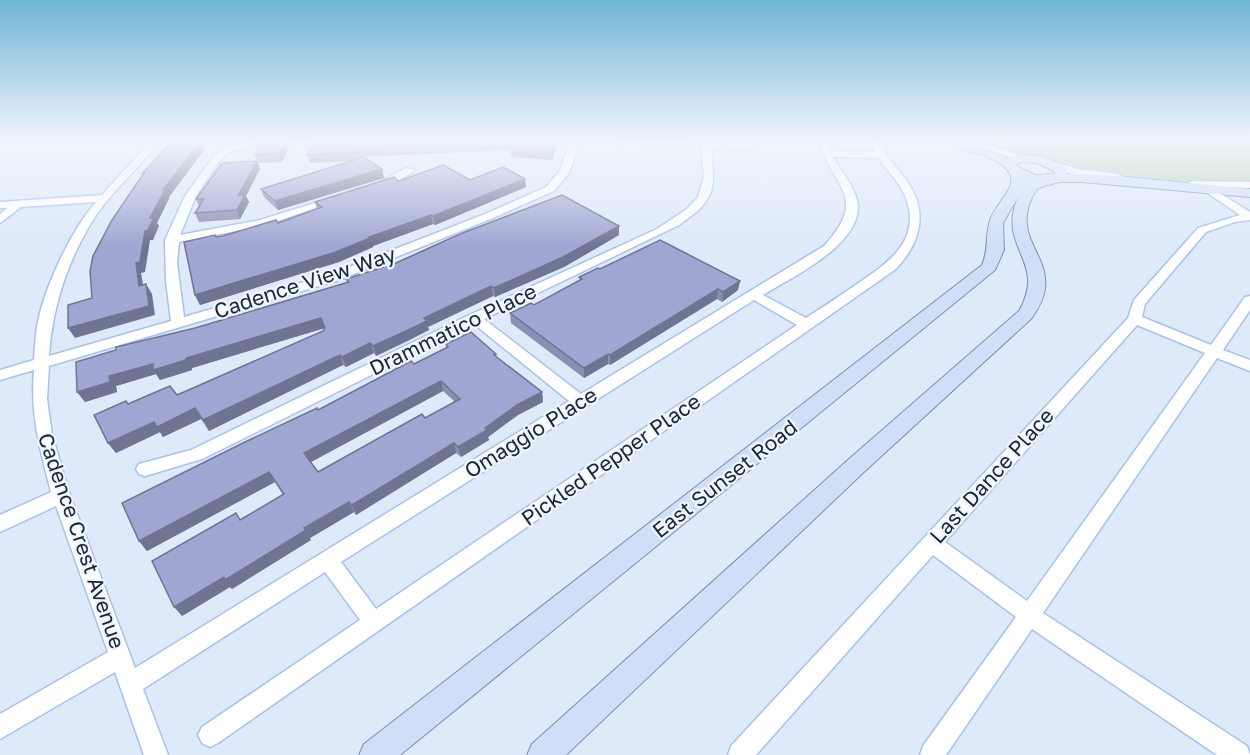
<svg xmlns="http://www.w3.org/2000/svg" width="1250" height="755" font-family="'Golos Text',sans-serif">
	<rect width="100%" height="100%" fill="#dee9fa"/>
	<!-- green -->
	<path fill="#b9d3b2" d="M968,141H1250V182L1179,181L1074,170Z"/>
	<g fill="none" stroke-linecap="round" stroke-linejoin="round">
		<defs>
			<g id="minor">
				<path d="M151,141H160C141,166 115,188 97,214C69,256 52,306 49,356L171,321L166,281L165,240L185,196L214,156L227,146L246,142L323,141L319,144L256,146L229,152L217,164L196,196L180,235L260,220L334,197L339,200L266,225L179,242L177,263L184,317L331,274L485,214L546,187L559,172L570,141H580L569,173L554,191L493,218L339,280L49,366L47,399L52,435L70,495L135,668L569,401L474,324L202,459L145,476L139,474L136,469L139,464L191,450L463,318L657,229L687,209L698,197L704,177L701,147L617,144L613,141L749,143L754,146L749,149L711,147C715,189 717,199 679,225L484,319L581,394L824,246C868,197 836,190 817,141H827L831,151L875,152L871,141H881C885,157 897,167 906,180C929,211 921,242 896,269L218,743L210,747L202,743L198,735L202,727L360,620L325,572L143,689L168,755H144L115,672L0,739V714L108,652L56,506L0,532V515L51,492C40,449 30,415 34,370L0,380V370L34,360C35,349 35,338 37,327C43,290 71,230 96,202L21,207L0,223V214L7,208H0V202L102,195ZM833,157L878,158C887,171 899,181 905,196C923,240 888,263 857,284C840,296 823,307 806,318L763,295C792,277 859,246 858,206C857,189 841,172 833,157ZM754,300L797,325L376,609L341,562Z"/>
				<path d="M961,141H976L1027,158L1019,160Z"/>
				<path d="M1055,162L1077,169L1118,174L1123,177L1118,180L1075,175L1052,167V163Z"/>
				<path d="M406,168L415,170L395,183L377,189L372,186Z"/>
				<path d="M1193,181L1250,182V188L1189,186V182Z"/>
				<path d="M1213,189L1250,212V220L1235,222L1206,232L1145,304L1142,317L1211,345L1245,297L1250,296V310L1223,350L1250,360V371L1217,358L1043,613L1247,746L1250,755H1217L1032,629L946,755H920L923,746L1016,617L933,555L756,755H728L731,746L1128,318L1134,300L1198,228L1240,215L1209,194L1208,192ZM1137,325L1205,353L1027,601L945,542Z"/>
			</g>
			<path id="major" d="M947,141H965L1007,158L1022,154L1040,156L1065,166L1068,174L1106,175L1250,189V197L1082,182H1059L1038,188C1033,194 1030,201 1028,209C1020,241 1049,258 1045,288C1044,299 1038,309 1032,318L865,471L566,755H527L532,744L849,459L1019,311C1048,261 996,248 1018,197L1003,223L1004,250L995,270L400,755H359L364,744L982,265C989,247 985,241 989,224C994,198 1036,180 990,158C977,152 958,151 947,141ZM1022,162L1037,163L1054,171L1055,174L1035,175L1015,165Z"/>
		</defs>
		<!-- minor casing -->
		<use href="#minor" stroke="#a8c2eb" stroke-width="3"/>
		<!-- major casing -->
		<use href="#major" stroke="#7c90af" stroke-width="2"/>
		<!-- minor -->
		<use href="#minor" fill="#fff" fill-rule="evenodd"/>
		<!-- major -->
		<use href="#major" fill="#d0dff7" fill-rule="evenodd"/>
	</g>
	<!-- wall -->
	<g fill="#8a8fb5" fill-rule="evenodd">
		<path d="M314,141H558L552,160L512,157L510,150L358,157L359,159L384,178L278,210L264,197L261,189L353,161L310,163L307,155Z"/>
		<path d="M289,147L282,162L258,163L260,169L246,196L249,202L240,219L199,222L195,213L199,206L196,199L257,161L255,155Z"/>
		<path d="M470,180L526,187L435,225L433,224L373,246V247L339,262L200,305L195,295L216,237L278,223L317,209L315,202L399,181Z"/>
		<path d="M619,226V235L564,267L495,297L493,296L428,327L429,330L408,341L376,356L374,353L346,367L343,365L209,431L201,419L163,437L160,432L116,453L108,443L129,404L177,395L323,331L325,328L192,368V370L160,380L156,374L116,386L117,392L85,402L195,328L347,282L346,279Z"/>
		<path d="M600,269L738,290L722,302L717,299L610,365L608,364L584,378L511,323L510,313L534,305L580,281L579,277Z"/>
		<path d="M446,344L496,354L497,357L542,392L543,402L518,415L488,437L489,440L461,457L456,453L356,515L354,512L310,538L311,540L232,589L230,587L182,616L240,520L283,495L275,482L147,551L139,541L318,410L446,348ZM443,391L455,402L425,418L318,472L311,462Z"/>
	</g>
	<!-- shaded-wall -->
	<g fill="#707493">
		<path d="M202,141L205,149L169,197V199L157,223L159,226L153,240H150L145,272L141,273L145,296L139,286L136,263L145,231L163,190Z"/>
		<path d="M285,141H287L289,147L282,162L279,153Z"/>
		<path d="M555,141H558L552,160L551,151Z"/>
		<path d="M257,161L260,169L246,196L249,202L240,219L237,210L238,196Z"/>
		<path d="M382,169L384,178L278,210L275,201Z"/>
		<path d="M525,179L526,187L435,225L433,216Z"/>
		<path d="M431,215L433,224L373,246V247L339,262L200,305L195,295L369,237Z"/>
		<path d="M619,226V235L564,267L495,297L494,288Z"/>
		<path d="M740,281L738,290L722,302L723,292Z"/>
		<path d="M146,284L152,294L155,315L75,338L68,328Z"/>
		<path d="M491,286L493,296L428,327L429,330L376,356L373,346L424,318Z"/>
		<path d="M718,289L717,299L610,365V355Z"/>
		<path d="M321,318L325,328L192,368V370L160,380L156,374L116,386L117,392L85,402L77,392L109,376L153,364L186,358Z"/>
		<path d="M370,343L374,353L346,367L342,357Z"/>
		<path d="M608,354V364L584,378V368Z"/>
		<path d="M340,355L343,365L209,431L203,420Z"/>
		<path d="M441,381L443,391L309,463L304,453Z"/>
		<path d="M542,392L543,402L518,415L488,437L489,440L461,457L458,447L517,405Z"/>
		<path d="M195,408L201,419L163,437L160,432L116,453L108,443L154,422Z"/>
		<path d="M454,443L456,453L356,515L352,505Z"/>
		<path d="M269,472L275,482L147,551L139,541Z"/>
		<path d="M349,502L354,512L310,538L311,540L232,589L230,587L182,616L174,607Z"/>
	</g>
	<!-- building -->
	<g fill="#a0a6d2" stroke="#707493" stroke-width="1.5" fill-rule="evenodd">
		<path d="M201,141L163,190H165L150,218L154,217L148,230L145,231L140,262L136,263L139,286L146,284L149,306L68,328V305L92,298L90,271L93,256L112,220L144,173L142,174L171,142Z"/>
		<path d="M262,141H285L279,153L255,155Z"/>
		<path d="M314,141H555L551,151L511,149L510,142L353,149L357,152L307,155Z"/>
		<path d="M364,157L382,169L275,201L261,189Z"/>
		<path d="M257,161L238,196L245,194L237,210L195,213L204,199H196L222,163Z"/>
		<path d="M443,165L470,180L503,167L525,179L433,216L431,215L369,237L370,238L336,252L195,295L184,242L215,235L216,237L223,236L276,220L278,223L322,207L315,202L394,177L399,181Z"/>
		<path d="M562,195L619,226L563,257L494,288L491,286L424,318L427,321L406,331L373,346L370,343L342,357L340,355L203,420L195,408L157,427L154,422L108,443L94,415L126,401L128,404L170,386L177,395L323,331L325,328L321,318L186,358V360L153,370V364L109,376L110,382L77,392L76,362L116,350V347L195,328L349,282L346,279L396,263L460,234Z"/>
		<path d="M660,240L740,281L723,292L718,289L610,355L608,354L584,368L510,313L531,303L534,305L582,279L579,277L598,268L600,269Z"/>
		<path d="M471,332L496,354L494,355L542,392L517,405L485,428L487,430L458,447L454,443L352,505L349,502L304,528L306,530L225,580L224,577L174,607L152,561L236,513L240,520L284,494L269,472L139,541L122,503L245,442L317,408L318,410L411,361L414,364L448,347L446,344ZM441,381L460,399L425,418L422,414L318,472L304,453Z"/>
	</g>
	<!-- sky -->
	<linearGradient id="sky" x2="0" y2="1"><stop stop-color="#6fb4d5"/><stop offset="0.57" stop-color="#f0f5fd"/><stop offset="1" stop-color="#f0f5fd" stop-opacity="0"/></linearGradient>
	<rect width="1250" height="247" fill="url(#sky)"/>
	<g text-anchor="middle" stroke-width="4.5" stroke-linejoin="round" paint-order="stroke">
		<!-- street labels -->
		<g font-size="21" fill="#1a2433" stroke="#f0f6ff">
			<text transform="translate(305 283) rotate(-18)" y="7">Cadence View Way</text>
			<text transform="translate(453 330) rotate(-26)" y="7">Drammatico Place</text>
			<text transform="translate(531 433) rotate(-32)" y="7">Omaggio Place</text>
			<text transform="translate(611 460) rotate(-35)" y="7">Pickled Pepper Place</text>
			<text transform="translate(992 476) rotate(-48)" y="7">Last Dance Place</text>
			<text transform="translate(725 479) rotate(-38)" y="7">East Sunset Road</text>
			<text transform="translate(81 541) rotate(71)" y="7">Cadence Crest Avenue</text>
		</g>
	</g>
</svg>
